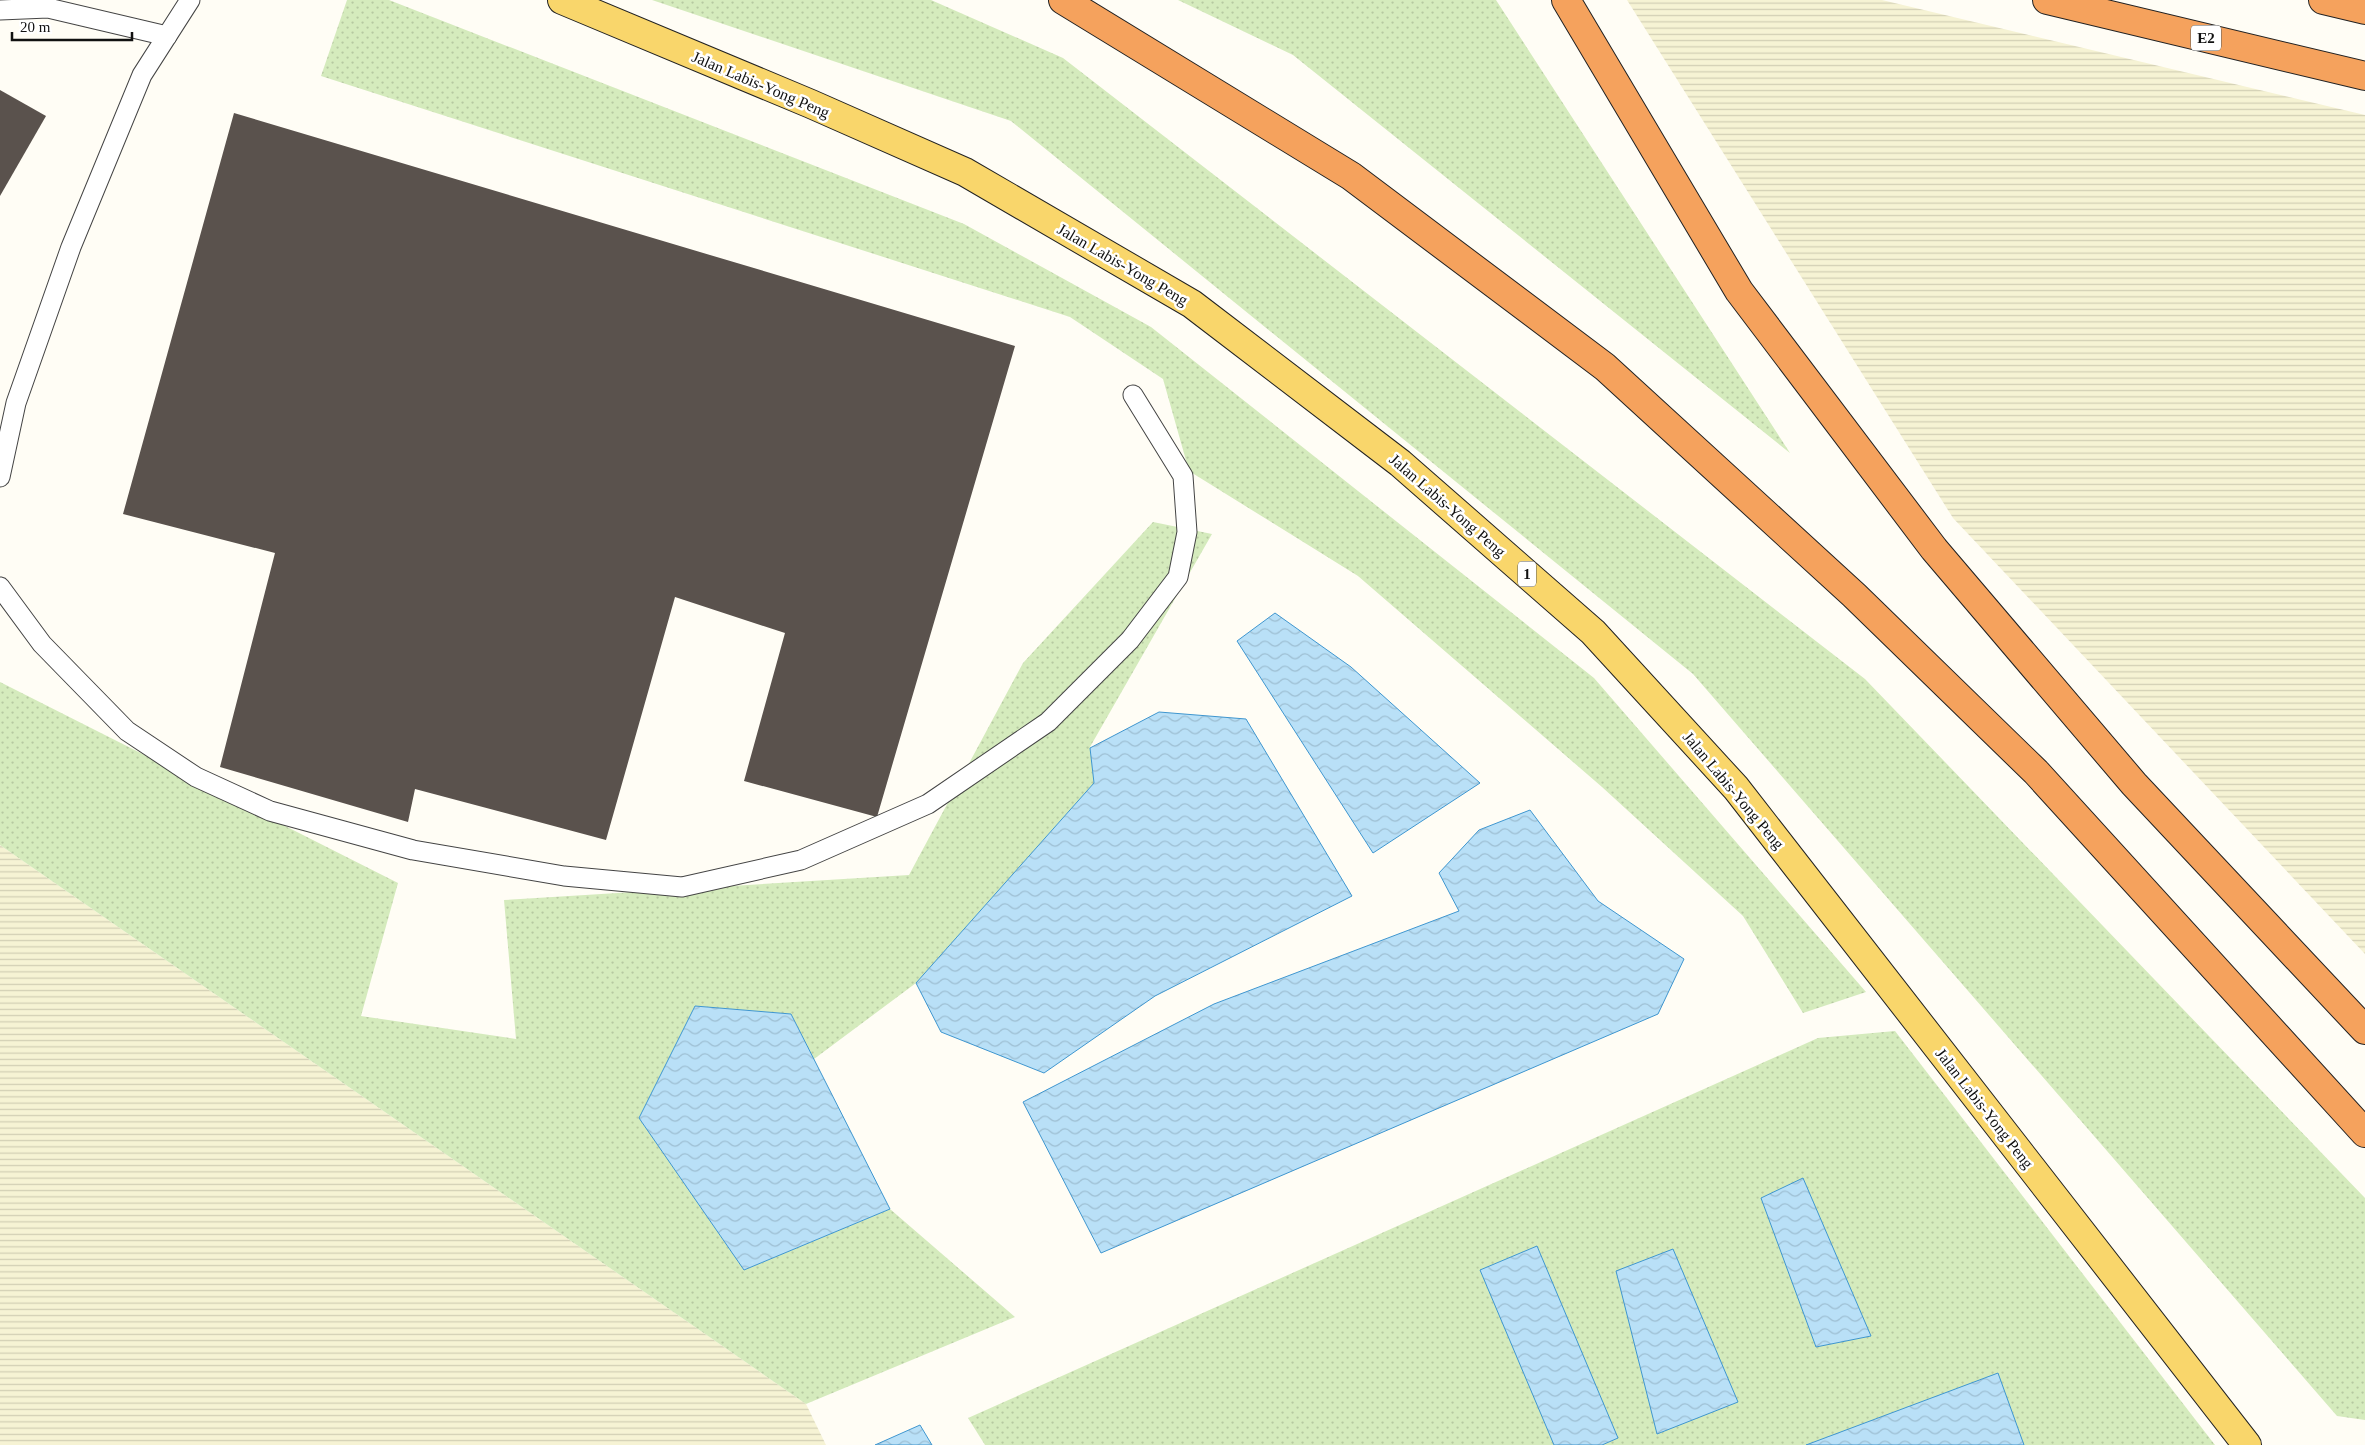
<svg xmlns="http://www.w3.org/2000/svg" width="2365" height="1445" font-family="'Times New Roman',serif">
	<defs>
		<pattern id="farmland-rules" width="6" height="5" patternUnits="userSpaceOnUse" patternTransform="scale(1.25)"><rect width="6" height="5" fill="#f6f3d4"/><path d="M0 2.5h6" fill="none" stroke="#d2cfb5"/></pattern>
		<pattern id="green-dots" width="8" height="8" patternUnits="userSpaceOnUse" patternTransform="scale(1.25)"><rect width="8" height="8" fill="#d5ebbd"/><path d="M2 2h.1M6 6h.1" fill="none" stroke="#b6c8a1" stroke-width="1.8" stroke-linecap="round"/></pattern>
		<pattern id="water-waves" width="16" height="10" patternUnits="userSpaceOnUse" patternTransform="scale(1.25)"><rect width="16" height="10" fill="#b9e0f7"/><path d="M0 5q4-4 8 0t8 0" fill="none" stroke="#9ebfd3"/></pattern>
	</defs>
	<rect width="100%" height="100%" fill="#fffdf5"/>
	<!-- farmland -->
	<g fill="url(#farmland-rules)">
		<path d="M1627,0H1882L2365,115V954L1953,518Z"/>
		<path d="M0,845L806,1404L826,1445H0Z"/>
	</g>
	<!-- green -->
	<g fill="url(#green-dots)">
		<path d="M347,0H389L964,224L1151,327L1594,678L1866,992L1803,1013L1743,916L1602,787L1358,576L1189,471L1163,379L1070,317L321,76Z"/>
		<path d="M652,0H931L1063,58L1865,679L2365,1198V1420L2337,1416L1693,674L1011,121Z"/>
		<path d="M1178,0H1496L1790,453L1293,55Z"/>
		<path d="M1153,522L1212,534L1090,747L1094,783L916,983L814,1059L791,1014L695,1006L639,1118L744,1270L890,1209L1015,1317L806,1404L0,845V682L398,883L361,1016L516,1039L504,900L909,875L1023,663Z"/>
		<path d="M1895,1031L2215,1445H985L968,1418L1818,1038Z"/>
	</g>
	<!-- water -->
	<g fill="url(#water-waves)" stroke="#3f96cf">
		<path d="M1275,613L1351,667L1480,783L1373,853L1237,641Z"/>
		<path d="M1159,712L1246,719L1352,896L1155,996L1044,1073L941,1032L916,983L1094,783L1090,748Z"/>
		<path d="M1530,810L1598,901L1684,959L1658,1014L1101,1253L1023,1102L1214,1004L1459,911L1439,873L1479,830Z"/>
		<path d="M695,1006L791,1014L890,1209L744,1270L639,1118Z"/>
		<path d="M1803,1178L1871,1336L1816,1347L1761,1198Z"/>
		<path d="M1537,1246L1618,1438L1602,1445H1554L1480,1270Z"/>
		<path d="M1673,1249L1738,1402L1657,1434L1616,1271Z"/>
		<path d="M1998,1373L2024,1445H1806Z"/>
		<path d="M920,1425L932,1445H875Z"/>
	</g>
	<!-- building -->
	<g fill="#5a524d">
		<path d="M0,90L46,116L0,196Z"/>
		<path d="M234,113L1015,346L877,817L744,781L785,633L675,597L606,840L415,789L408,822L220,767L275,553L123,514Z"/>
	</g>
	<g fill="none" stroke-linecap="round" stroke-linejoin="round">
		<defs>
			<g id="lane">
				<path d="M0,10L48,8L167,36"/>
				<path d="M0,477L16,403L71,247L142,75L190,0"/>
				<path d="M0,587L42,644L127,731L196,777L270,811L413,850L564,876L682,887L801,860L928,804L1048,722L1130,640L1178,577L1187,532L1183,476L1133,395"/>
			</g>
			<path id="primary" d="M562,0L811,104L965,172L1192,304L1400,463L1593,632L1736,788L2247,1445"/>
			<g id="highway">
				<path d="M1063,0L1351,176L1605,367L1854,595L2036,772L2365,1133"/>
				<path d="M1566,0L1739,291L1934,549L2134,784L2365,1030"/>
				<path d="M2047,0L2365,76"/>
				<path d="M2323,0L2365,10"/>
			</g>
		</defs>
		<!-- lane casing -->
		<use href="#lane" stroke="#444" stroke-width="21"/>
		<!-- primary casing -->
		<use href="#primary" stroke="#222" stroke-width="30"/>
		<!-- highway casing -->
		<use href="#highway" stroke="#222" stroke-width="30"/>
		<!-- lane -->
		<use href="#lane" stroke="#fff" stroke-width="19"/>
		<!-- primary -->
		<use href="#primary" stroke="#f9d66b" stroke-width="28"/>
		<!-- highway -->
		<use href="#highway" stroke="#f5a25d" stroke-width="28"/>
	</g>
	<g text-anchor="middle" stroke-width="5" stroke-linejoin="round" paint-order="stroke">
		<!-- shield labels -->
		<g fill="#fff" stroke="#585858" stroke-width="1">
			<rect x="2191" y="25.5" width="30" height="25" rx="4"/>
			<rect x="1518" y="561.5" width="18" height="25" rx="4"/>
		</g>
		<g font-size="15" font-weight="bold" fill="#111">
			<text x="2206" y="43">E2</text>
			<text x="1527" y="579">1</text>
		</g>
		<!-- street labels -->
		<g font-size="16" fill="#111" stroke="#fff">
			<text transform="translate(761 84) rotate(23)" y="6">Jalan Labis-Yong Peng</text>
			<text transform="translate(1123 264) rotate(30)" y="6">Jalan Labis-Yong Peng</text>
			<text transform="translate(1448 505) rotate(41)" y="6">Jalan Labis-Yong Peng</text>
			<text transform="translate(1734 790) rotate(50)" y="6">Jalan Labis-Yong Peng</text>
			<text transform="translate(1985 1108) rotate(52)" y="6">Jalan Labis-Yong Peng</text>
		</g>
	</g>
	<!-- scale -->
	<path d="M12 32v8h120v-8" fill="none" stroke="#111111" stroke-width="2.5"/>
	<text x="20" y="32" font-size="15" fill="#111111" stroke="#ffffff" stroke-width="4" paint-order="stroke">20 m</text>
</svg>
